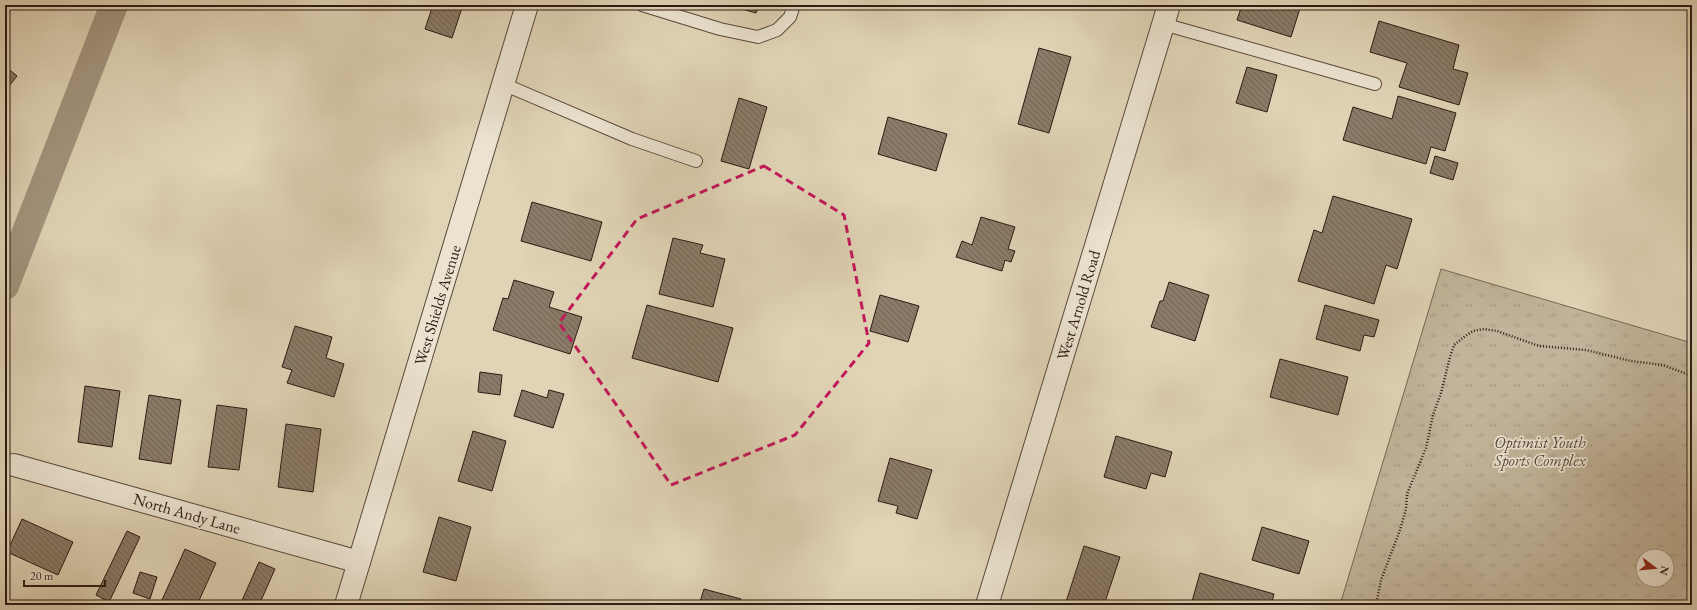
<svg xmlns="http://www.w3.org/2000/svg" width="1697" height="610" font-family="'EB Garamond',serif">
	<defs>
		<pattern id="grass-tufts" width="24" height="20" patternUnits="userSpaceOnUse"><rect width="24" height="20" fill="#c1b49a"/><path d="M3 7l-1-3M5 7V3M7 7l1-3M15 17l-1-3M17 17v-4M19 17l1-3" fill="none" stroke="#a69a84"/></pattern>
		<pattern id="building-back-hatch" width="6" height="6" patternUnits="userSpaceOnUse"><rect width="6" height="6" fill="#8a7b68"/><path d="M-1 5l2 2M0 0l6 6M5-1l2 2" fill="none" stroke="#716454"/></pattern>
	</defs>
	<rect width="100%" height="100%" fill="#e0d4b6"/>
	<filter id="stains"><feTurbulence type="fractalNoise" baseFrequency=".005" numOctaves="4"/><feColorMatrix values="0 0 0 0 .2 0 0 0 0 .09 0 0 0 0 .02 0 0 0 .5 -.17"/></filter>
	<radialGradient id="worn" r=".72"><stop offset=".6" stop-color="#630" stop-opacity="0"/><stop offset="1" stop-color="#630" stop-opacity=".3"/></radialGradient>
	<!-- grass -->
	<path fill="url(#grass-tufts)" stroke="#766757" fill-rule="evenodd" d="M1441,269L1692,343V605H1340ZM1643,556H1667V580H1643Z"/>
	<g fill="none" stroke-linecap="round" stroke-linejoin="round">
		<!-- canal -->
		<path stroke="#a3957f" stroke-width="28" d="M5,286L114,5"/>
	</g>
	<!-- building -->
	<g fill="url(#building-back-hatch)" stroke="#2c1a14">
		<path d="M433,5H463L452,38L425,29Z"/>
		<path d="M728,5H759L756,13Z"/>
		<path d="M1242,5H1301L1291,37L1237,20Z"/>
		<path d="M1379,21L1459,45L1453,69L1468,73L1459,105L1399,87L1407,63L1370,52Z"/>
		<path d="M1039,48L1071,57L1049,133L1018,124Z"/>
		<path d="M5,66L17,76L5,91Z"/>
		<path d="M1247,67L1277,75L1267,112L1236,103Z"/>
		<path d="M1398,96L1456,113L1445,151L1431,147L1426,164L1343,140L1353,107L1392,119Z"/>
		<path d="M739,98L767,107L749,169L721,161Z"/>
		<path d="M888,117L947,134L936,171L878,154Z"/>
		<path d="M1435,156L1458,163L1453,180L1430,173Z"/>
		<path d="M1333,196L1412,219L1397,269L1386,265L1374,304L1298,281L1314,230L1322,233Z"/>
		<path d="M532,202L602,222L591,261L521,241Z"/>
		<path d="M981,217L1015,227L1008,249L1015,251L1011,262L1005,260L1002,271L956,257L962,241L972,245Z"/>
		<path d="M673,238L703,245L700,253L725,259L713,307L659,294Z"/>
		<path d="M514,280L554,292L549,307L582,317L570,354L493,330L503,298L508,299Z"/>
		<path d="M1169,282L1209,295L1195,341L1151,327L1160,301H1163Z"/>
		<path d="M880,295L919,306L908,342L870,331Z"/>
		<path d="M647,305L733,328L718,382L632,358Z"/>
		<path d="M1325,305L1379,320L1374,337L1364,335L1360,351L1316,339Z"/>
		<path d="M295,326L332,337L326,358L344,364L334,397L287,383L292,370L282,367Z"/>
		<path d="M1280,359L1348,377L1338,415L1270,397Z"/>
		<path d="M480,372L502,375L500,395L478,392Z"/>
		<path d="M85,386L120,391L112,447L78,442Z"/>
		<path d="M522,390L547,398L549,390L564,394L553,428L514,416Z"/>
		<path d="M149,395L181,400L171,464L139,459Z"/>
		<path d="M217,405L247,409L239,470L208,467Z"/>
		<path d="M286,424L321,429L313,492L278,487Z"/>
		<path d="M473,431L506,441L492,491L458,481Z"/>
		<path d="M1116,436L1172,452L1165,477L1151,473L1146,489L1104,477Z"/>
		<path d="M890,458L932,470L917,519L896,513L898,506L878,501Z"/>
		<path d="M439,517L471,527L456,581L423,572Z"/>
		<path d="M22,519L73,542L58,575L7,552Z"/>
		<path d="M1262,527L1309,541L1299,574L1252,560Z"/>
		<path d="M127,531L140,537L109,602L96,595Z"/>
		<path d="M1084,546L1120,557L1104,605H1065Z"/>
		<path d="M185,549L216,563L197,605H174L162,600Z"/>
		<path d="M259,562L275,569L259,605H240Z"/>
		<path d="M140,572L157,577L150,599L133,593Z"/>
		<path d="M1200,573L1274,594L1271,605H1191Z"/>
		<path d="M704,589L741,599L739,605H699Z"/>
	</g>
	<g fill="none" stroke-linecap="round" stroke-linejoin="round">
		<defs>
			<g id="service">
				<path d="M642,5L720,29L758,37L777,30L790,17L794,5"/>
				<path d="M1163,24L1375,84"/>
				<path d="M503,84L632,139L696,161"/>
			</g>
			<g id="minor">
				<path d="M14,465L359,562"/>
				<path d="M346,605L527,5"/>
				<path d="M987,605L1169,5"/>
			</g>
		</defs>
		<!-- service casing -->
		<use href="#service" stroke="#59483c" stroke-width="14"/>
		<!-- minor casing -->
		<use href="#minor" stroke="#59483c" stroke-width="24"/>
		<!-- path -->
		<path stroke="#2c1a14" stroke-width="2.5" stroke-dasharray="1 2" stroke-linecap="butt" d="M1376,605L1381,580L1400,530L1406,509L1407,494L1426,448L1433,415L1441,393L1450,357L1454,345L1464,337L1473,331L1484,329L1497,331L1539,346L1586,350L1631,361L1663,365L1692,376"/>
		<!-- service -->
		<use href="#service" stroke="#ebe3d0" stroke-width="12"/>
		<!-- minor -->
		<use href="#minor" stroke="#ebe3d0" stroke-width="22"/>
	</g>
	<!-- marked area -->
	<path fill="none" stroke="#c2185b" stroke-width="3" stroke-dasharray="8 5" stroke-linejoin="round" d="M764,166L844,215L869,343L795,435L671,485L622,413L559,323L637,219Z"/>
	<g text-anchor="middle" stroke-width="3.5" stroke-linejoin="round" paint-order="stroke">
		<!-- street labels -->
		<g font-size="16" fill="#2c1a14" stroke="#ebe3d0">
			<text transform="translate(437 305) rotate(-73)" y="6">West Shields Avenue</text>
			<text transform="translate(1078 305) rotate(-73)" y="6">West Arnold Road</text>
			<text transform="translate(187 513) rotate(16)" y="6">North Andy Lane</text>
		</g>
		<!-- park labels -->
		<g font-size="16" font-style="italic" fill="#59483c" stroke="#ebe3d0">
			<text x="1540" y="448">Optimist Youth<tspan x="1540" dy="18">Sports Complex</tspan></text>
		</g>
	</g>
	<!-- margin -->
	<rect width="1697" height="610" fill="none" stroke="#e0d4b6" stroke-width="20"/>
	<rect x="6" y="6" width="1685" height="598" fill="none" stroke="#2c1a14" stroke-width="2"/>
	<rect x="10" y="10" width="1677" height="590" fill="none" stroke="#2c1a14"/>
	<!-- north arrow -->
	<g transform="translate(1655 568) rotate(106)"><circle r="19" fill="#ebe3d0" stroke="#9f9385"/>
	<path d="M0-3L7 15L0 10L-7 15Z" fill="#8f2418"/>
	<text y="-6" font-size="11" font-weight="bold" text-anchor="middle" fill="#2c1a14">N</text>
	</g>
	<!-- scale -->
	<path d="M24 580v6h81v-6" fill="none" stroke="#2c1a14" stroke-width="2"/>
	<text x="30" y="580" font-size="12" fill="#2c1a14" stroke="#ebe3d0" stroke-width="3" paint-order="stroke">20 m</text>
	<rect width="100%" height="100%" filter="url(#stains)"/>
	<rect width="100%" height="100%" fill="url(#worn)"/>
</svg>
